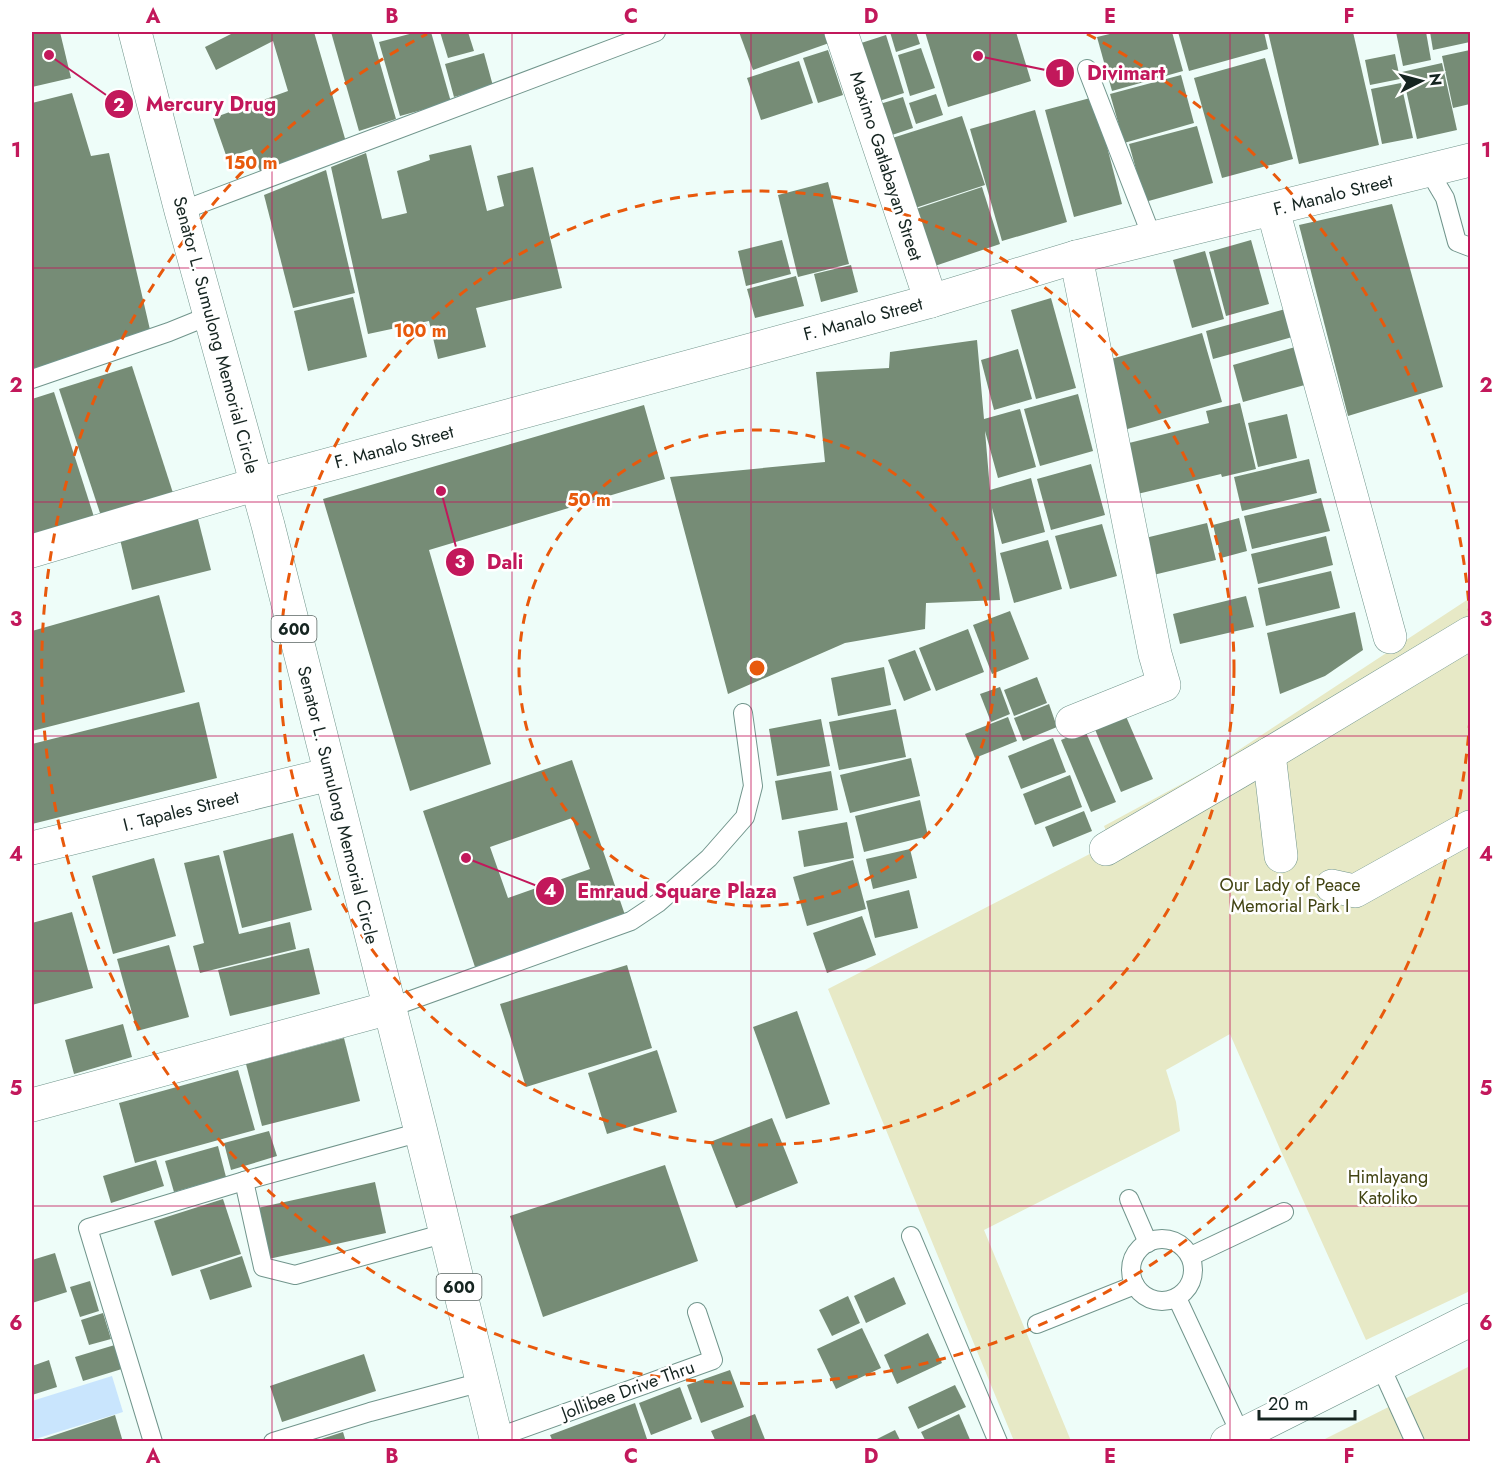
<svg xmlns="http://www.w3.org/2000/svg" width="1502" height="1473" font-family="Jost,sans-serif">
	<rect width="100%" height="100%" fill="#eefdf9"/>
	<!-- green -->
	<g fill="#e7e9c6">
		<path d="M1470,598V1291L1366,1340L1280,1149L1230,1034L1166,1070L1176,1102L1180,1131L984,1230L1071,1441H1014L828,989L1111,843L1104,826L1213,767Z"/>
		<path d="M1470,1366V1441H1321Z"/>
	</g>
	<!-- water -->
	<path fill="#c9e5fd" d="M112,1376L123,1412L32,1440V1401Z"/>
	<!-- building -->
	<g fill="#768c76" fill-rule="evenodd">
		<path d="M32,32H60L71,78L32,87Z"/>
		<path d="M235,32H314L346,142L261,174L252,149L227,158L213,118L288,91L273,41L216,70L205,47Z"/>
		<path d="M331,32H371L396,119L359,131Z"/>
		<path d="M417,32H431L451,102L400,116L379,42Z"/>
		<path d="M440,32H468L474,51L448,58Z"/>
		<path d="M739,32H828L832,42L753,70Z"/>
		<path d="M890,32H916L920,44L896,52Z"/>
		<path d="M925,32H1016L1031,81L948,107Z"/>
		<path d="M1118,32H1172L1183,71L1112,91L1097,37Z"/>
		<path d="M1178,32H1264L1268,49L1189,71Z"/>
		<path d="M1268,32H1353L1379,145L1299,164Z"/>
		<path d="M1396,32H1426L1431,60L1403,66Z"/>
		<path d="M1430,32H1470V42L1433,50Z"/>
		<path d="M886,35L904,93L873,103L855,45Z"/>
		<path d="M921,48L935,88L910,96L898,55Z"/>
		<path d="M828,50L843,95L818,103L803,58Z"/>
		<path d="M1470,50V104L1453,108L1442,56Z"/>
		<path d="M484,53L493,86L454,97L445,64Z"/>
		<path d="M1395,54L1400,79L1370,85L1365,60Z"/>
		<path d="M1265,58L1293,159L1222,178L1194,78Z"/>
		<path d="M799,61L813,103L761,120L747,78Z"/>
		<path d="M1442,63L1457,130L1417,139L1402,72Z"/>
		<path d="M1181,75L1194,123L1124,143L1110,94Z"/>
		<path d="M1401,83L1413,138L1382,144L1371,89Z"/>
		<path d="M72,93L91,156L109,153L151,334L32,376V103Z"/>
		<path d="M936,94L943,115L916,124L909,103Z"/>
		<path d="M903,97L913,128L880,139L870,107Z"/>
		<path d="M1094,97L1122,204L1074,217L1045,110Z"/>
		<path d="M1035,110L1067,222L1002,241L970,129Z"/>
		<path d="M962,116L985,185L909,210L886,140Z"/>
		<path d="M1197,126L1213,183L1145,202L1129,144Z"/>
		<path d="M471,145L487,211L504,206L497,176L533,167L562,288L476,308L486,347L438,359L429,321L368,334L331,167L366,153L382,219L407,213L397,171L430,160L429,155Z"/>
		<path d="M326,170L355,293L293,308L264,195Z"/>
		<path d="M828,182L849,264L798,277L778,195Z"/>
		<path d="M982,187L1000,244L923,270L904,213Z"/>
		<path d="M1392,204L1443,387L1348,416L1299,225Z"/>
		<path d="M782,240L791,274L746,286L738,251Z"/>
		<path d="M1251,240L1269,304L1226,316L1209,252Z"/>
		<path d="M1205,251L1224,319L1192,328L1173,260Z"/>
		<path d="M851,265L858,292L821,302L814,274Z"/>
		<path d="M796,276L804,306L755,318L747,289Z"/>
		<path d="M353,297L367,357L308,371L294,311Z"/>
		<path d="M1051,298L1076,388L1036,399L1011,310Z"/>
		<path d="M1289,308L1296,336L1213,359L1206,331Z"/>
		<path d="M1202,333L1222,402L1124,430L1104,361Z"/>
		<path d="M977,340L984,419L1020,409L1036,467L998,478L985,431L990,490L1031,478L1045,532L1002,544L992,508L1000,600L926,603L925,629L845,643L728,694L670,477L825,462L816,372L889,368L890,352Z"/>
		<path d="M1302,345L1312,383L1243,402L1233,365Z"/>
		<path d="M1018,349L1032,399L994,410L981,360Z"/>
		<path d="M132,366L173,493L101,516L59,389Z"/>
		<path d="M54,392L95,520L32,538V399Z"/>
		<path d="M1078,394L1093,451L1040,466L1024,409Z"/>
		<path d="M1240,403L1256,469L1222,477L1221,474L1129,496L1117,446L1209,423L1206,411Z"/>
		<path d="M644,405L665,479L429,550L491,764L410,791L323,499Z"/>
		<path d="M1287,414L1297,458L1258,467L1248,423Z"/>
		<path d="M1309,459L1317,493L1242,511L1234,477Z"/>
		<path d="M1091,464L1105,515L1051,530L1037,479Z"/>
		<path d="M1321,498L1330,531L1252,549L1244,516Z"/>
		<path d="M197,515L211,570L132,590L119,535Z"/>
		<path d="M1239,518L1247,551L1221,558L1213,525Z"/>
		<path d="M1207,523L1216,560L1149,576L1141,539Z"/>
		<path d="M1102,524L1117,576L1070,589L1055,536Z"/>
		<path d="M1326,536L1333,565L1258,584L1251,554Z"/>
		<path d="M1048,540L1062,589L1014,603L1000,553Z"/>
		<path d="M1331,571L1340,608L1266,626L1258,588Z"/>
		<path d="M159,595L185,692L32,731V631Z"/>
		<path d="M1246,596L1254,627L1180,644L1173,614Z"/>
		<path d="M1010,611L1029,659L992,674L973,625Z"/>
		<path d="M1355,612L1363,650L1325,676L1280,694L1267,633Z"/>
		<path d="M968,629L984,672L936,691L919,648Z"/>
		<path d="M915,650L931,690L904,701L888,660Z"/>
		<path d="M884,667L891,705L838,716L831,678Z"/>
		<path d="M1037,677L1047,703L1014,716L1004,690Z"/>
		<path d="M1000,687L1010,714L991,722L980,694Z"/>
		<path d="M199,702L217,778L32,824V744Z"/>
		<path d="M1049,704L1057,727L1023,741L1014,718Z"/>
		<path d="M896,709L906,757L839,770L829,722Z"/>
		<path d="M1125,714L1153,779L1121,792L1094,727Z"/>
		<path d="M1008,717L1017,741L975,758L965,734Z"/>
		<path d="M821,719L830,766L777,776L769,729Z"/>
		<path d="M1085,730L1116,802L1091,812L1061,740Z"/>
		<path d="M1053,738L1066,772L1021,789L1008,756Z"/>
		<path d="M911,758L920,796L850,813L840,775Z"/>
		<path d="M572,760L625,915L475,967L423,811ZM572,818L590,869L508,898L490,847Z"/>
		<path d="M831,771L838,810L782,820L775,781Z"/>
		<path d="M1070,775L1082,807L1035,825L1023,794Z"/>
		<path d="M920,800L928,836L864,852L855,816Z"/>
		<path d="M1084,811L1092,831L1053,847L1045,827Z"/>
		<path d="M847,822L854,858L804,867L798,831Z"/>
		<path d="M293,833L312,910L242,928L223,851Z"/>
		<path d="M910,849L917,878L873,889L866,859Z"/>
		<path d="M219,855L239,934L290,922L296,949L200,973L193,946L204,943L184,863Z"/>
		<path d="M154,858L176,936L113,954L92,876Z"/>
		<path d="M853,860L866,909L807,926L793,877Z"/>
		<path d="M909,890L918,928L875,938L866,901Z"/>
		<path d="M72,912L93,988L32,1005V923Z"/>
		<path d="M862,916L876,955L827,973L813,933Z"/>
		<path d="M169,945L189,1017L137,1031L117,959Z"/>
		<path d="M309,948L320,994L230,1016L218,970Z"/>
		<path d="M627,965L652,1048L526,1087L500,1004Z"/>
		<path d="M797,1011L830,1104L786,1119L753,1027Z"/>
		<path d="M123,1024L132,1057L74,1074L65,1040Z"/>
		<path d="M344,1038L360,1101L262,1126L246,1064Z"/>
		<path d="M657,1050L677,1112L607,1134L588,1073Z"/>
		<path d="M238,1070L255,1130L135,1163L119,1103Z"/>
		<path d="M772,1118L798,1183L736,1208L710,1142Z"/>
		<path d="M269,1131L277,1156L231,1170L224,1143Z"/>
		<path d="M218,1146L226,1177L174,1192L165,1161Z"/>
		<path d="M156,1160L164,1186L111,1203L103,1176Z"/>
		<path d="M665,1165L698,1261L543,1317L510,1216Z"/>
		<path d="M375,1182L386,1233L264,1260L253,1209Z"/>
		<path d="M223,1199L241,1254L172,1276L154,1221Z"/>
		<path d="M55,1253L67,1292L32,1303V1260Z"/>
		<path d="M242,1256L252,1287L210,1300L200,1270Z"/>
		<path d="M894,1277L906,1304L866,1323L854,1296Z"/>
		<path d="M90,1281L99,1311L80,1317L70,1287Z"/>
		<path d="M848,1296L860,1323L832,1336L819,1310Z"/>
		<path d="M103,1313L111,1339L89,1345L81,1320Z"/>
		<path d="M862,1328L881,1368L836,1389L817,1349Z"/>
		<path d="M928,1333L942,1363L897,1384L884,1355Z"/>
		<path d="M118,1344L125,1368L83,1381L75,1357Z"/>
		<path d="M364,1354L376,1391L282,1422L270,1386Z"/>
		<path d="M49,1360L57,1387L32,1395V1366Z"/>
		<path d="M730,1370L744,1407L701,1423L687,1385Z"/>
		<path d="M955,1385L966,1407L918,1429L908,1407Z"/>
		<path d="M680,1387L692,1419L651,1435L639,1403Z"/>
		<path d="M635,1403L648,1442H553L550,1435Z"/>
		<path d="M755,1414L766,1442H716L711,1431Z"/>
		<path d="M959,1414L971,1442H926L921,1432Z"/>
		<path d="M115,1415L123,1442H37V1441Z"/>
		<path d="M895,1430L901,1442H871Z"/>
		<path d="M343,1432L346,1442H315V1441Z"/>
	</g>
	<g fill="none" stroke-linecap="round" stroke-linejoin="round">
		<defs>
			<g id="lane">
				<path d="M1087,69L1152,237"/>
				<path d="M1429,171L1445,198L1457,242L1470,247"/>
				<path d="M181,211L656,32"/>
				<path d="M32,379L169,332L211,315"/>
				<path d="M389,1008L631,921L658,903L709,858L745,817L753,786L743,713"/>
				<path d="M244,1181L263,1267L295,1275L446,1233"/>
				<path d="M1129,1199L1148,1243"/>
				<path d="M911,1236L998,1442"/>
				<circle cx="1162" cy="1270" r="31"/>
				<path d="M1191,1256L1284,1212"/>
				<path d="M1177,1298L1241,1435"/>
				<path d="M1037,1324L1135,1285"/>
				<path d="M1380,1365L1415,1442"/>
				<path d="M496,1438L713,1360L697,1312"/>
				<path d="M153,1442L88,1228L244,1181L421,1132"/>
				<path d="M273,1442L370,1412L482,1382"/>
			</g>
			<g id="street">
				<path d="M841,32L931,301"/>
				<path d="M1273,210L1390,637"/>
				<path d="M32,551L257,484L931,301L1076,257L1470,160"/>
				<path d="M1072,722L1164,685L1155,654L1076,257"/>
				<path d="M1269,754L1281,856"/>
				<path d="M32,848L330,774"/>
				<path d="M1106,849L1269,754L1470,633"/>
				<path d="M1332,886L1355,891L1470,827"/>
				<path d="M32,1105L389,1008"/>
			</g>
			<path id="secondary" d="M1227,1442L1470,1320"/>
			<path id="primary" d="M135,32L181,211L268,525L421,1132L497,1442"/>
		</defs>
		<!-- lane casing -->
		<use href="#lane" stroke="#71958c" stroke-width="20"/>
		<!-- street casing -->
		<use href="#street" stroke="#71958c" stroke-width="34"/>
		<!-- secondary casing -->
		<use href="#secondary" stroke="#71958c" stroke-width="34"/>
		<!-- primary casing -->
		<use href="#primary" stroke="#71958c" stroke-width="34"/>
		<!-- lane -->
		<use href="#lane" stroke="#fff" stroke-width="18"/>
		<!-- street -->
		<use href="#street" stroke="#fff" stroke-width="33"/>
		<!-- secondary -->
		<use href="#secondary" stroke="#fff" stroke-width="33"/>
		<!-- primary -->
		<use href="#primary" stroke="#fff" stroke-width="33"/>
	</g>
	<!-- grid -->
	<path fill="none" stroke="#c2185b" stroke-width="1.5" stroke-opacity="0.55" d="M272,32V1442M512,32V1442M751,32V1442M990,32V1442M1230,32V1442M32,268H1470M32,502H1470M32,736H1470M32,971H1470M32,1206H1470"/>
	<!-- distance rings -->
	<g fill="none" stroke="#e8590c" stroke-width="3" stroke-dasharray="10 8">
		<circle cx="757" cy="668" r="238"/>
		<circle cx="757" cy="668" r="477"/>
		<path d="M1470 718A715 715 0 1 1 427 34M1087 34A715 715 0 0 1 1470 618"/>
	</g>
	<g text-anchor="middle" stroke-width="5" stroke-linejoin="round" paint-order="stroke">
		<!-- shield labels -->
		<g fill="#fff" stroke="#5b6663" stroke-width="1.5">
			<rect x="271.5" y="616" width="45" height="26" rx="4.5"/>
			<rect x="436.5" y="1274" width="45" height="26" rx="4.5"/>
		</g>
		<g font-size="16" font-weight="bold" fill="#152420">
			<text x="294" y="635">600</text>
			<text x="459" y="1293">600</text>
		</g>
		<!-- street labels -->
		<g font-size="18" fill="#152420" stroke="#fff">
			<text transform="translate(886 166) rotate(72)" y="6">Maximo Gatlabayan Street</text>
			<text transform="translate(1333 195) rotate(-14)" y="6">F. Manalo Street</text>
			<text transform="translate(863 319) rotate(-15)" y="6">F. Manalo Street</text>
			<text transform="translate(216 335) rotate(75)" y="6">Senator L. Sumulong Memorial Circle</text>
			<text transform="translate(394 447) rotate(-15)" y="6">F. Manalo Street</text>
			<text transform="translate(338 805) rotate(76)" y="6">Senator L. Sumulong Memorial Circle</text>
			<text transform="translate(181 811) rotate(-14)" y="6">I. Tapales Street</text>
			<text transform="translate(628 1390) rotate(-20)" y="6">Jollibee Drive Thru</text>
		</g>
		<!-- park labels -->
		<g font-size="18" fill="#424413" stroke="#fff">
			<text x="1290" y="891">Our Lady of Peace<tspan x="1290" dy="21">Memorial Park I</tspan></text>
			<text x="1388" y="1183">Himlayang<tspan x="1388" dy="21">Katoliko</tspan></text>
		</g>
	</g>
	<circle cx="757" cy="668" r="9" fill="#e8590c" stroke="#fff" stroke-width="3"/>
	<g font-size="18" text-anchor="middle" font-weight="bold" fill="#e8590c" stroke="#fff" stroke-width="5" stroke-linejoin="round" paint-order="stroke">
		<text x="251" y="169">150 m</text>
		<text x="420" y="337">100 m</text>
		<text x="589" y="506">50 m</text>
	</g>
	<!-- callouts -->
	<path fill="none" stroke="#c2185b" stroke-width="2" d="M978 56L1060 73M49 55L119 104M441 491L460 562M466 858L550 891"/>
	<g fill="#c2185b" stroke="#fff" stroke-width="2">
		<circle cx="978" cy="56" r="6"/>
		<circle cx="49" cy="55" r="6"/>
		<circle cx="441" cy="491" r="6"/>
		<circle cx="466" cy="858" r="6"/>
		<circle cx="1060" cy="73" r="15"/>
		<circle cx="119" cy="104" r="15"/>
		<circle cx="460" cy="562" r="15"/>
		<circle cx="550" cy="891" r="15"/>
	</g>
	<g font-size="18" text-anchor="middle" font-weight="bold" fill="#fff">
		<text x="1060" y="80">1</text>
		<text x="119" y="111">2</text>
		<text x="460" y="568">3</text>
		<text x="550" y="897">4</text>
	</g>
	<g font-size="20" text-anchor="middle" font-weight="bold" fill="#c2185b" stroke="#fff" stroke-width="5" stroke-linejoin="round" paint-order="stroke">
		<text x="1126" y="80">Divimart</text>
		<text x="211" y="111">Mercury Drug</text>
		<text x="505" y="569">Dali</text>
		<text x="677" y="898">Emraud Square Plaza</text>
	</g>
	<!-- border -->
	<rect width="1502" height="1473" fill="none" stroke="#ffffff" stroke-width="66"/>
	<!-- north arrow -->
	<g transform="translate(1421 81) rotate(84)" stroke="#ffffff" stroke-width="4.5" paint-order="stroke">
	<path d="M0-4.5L10 22L0 15L-10 22Z" fill="#152420"/>
	<text y="-9" font-size="16" font-weight="bold" text-anchor="middle" fill="#152420">N</text>
	</g>
	<!-- scale -->
	<path d="M1259 1410v9h96v-9" fill="none" stroke="#152420" stroke-width="3"/>
	<text x="1268" y="1410" font-size="18" fill="#152420" stroke="#ffffff" stroke-width="4.5" paint-order="stroke">20 m</text>
	<rect x="33" y="33" width="1436" height="1407" fill="none" stroke="#c2185b" stroke-width="2"/>
	<g font-size="20" text-anchor="middle" font-weight="bold" fill="#c2185b">
		<text x="153" y="23">A</text>
		<text x="392" y="23">B</text>
		<text x="631" y="23">C</text>
		<text x="871" y="23">D</text>
		<text x="1110" y="23">E</text>
		<text x="1349" y="23">F</text>
		<text x="16" y="157">1</text>
		<text x="1486" y="157">1</text>
		<text x="16" y="392">2</text>
		<text x="1486" y="392">2</text>
		<text x="16" y="626">3</text>
		<text x="1486" y="626">3</text>
		<text x="16" y="861">4</text>
		<text x="1486" y="861">4</text>
		<text x="16" y="1095">5</text>
		<text x="1486" y="1095">5</text>
		<text x="16" y="1330">6</text>
		<text x="1486" y="1330">6</text>
		<text x="153" y="1463">A</text>
		<text x="392" y="1463">B</text>
		<text x="631" y="1463">C</text>
		<text x="871" y="1463">D</text>
		<text x="1110" y="1463">E</text>
		<text x="1349" y="1463">F</text>
	</g>
</svg>
